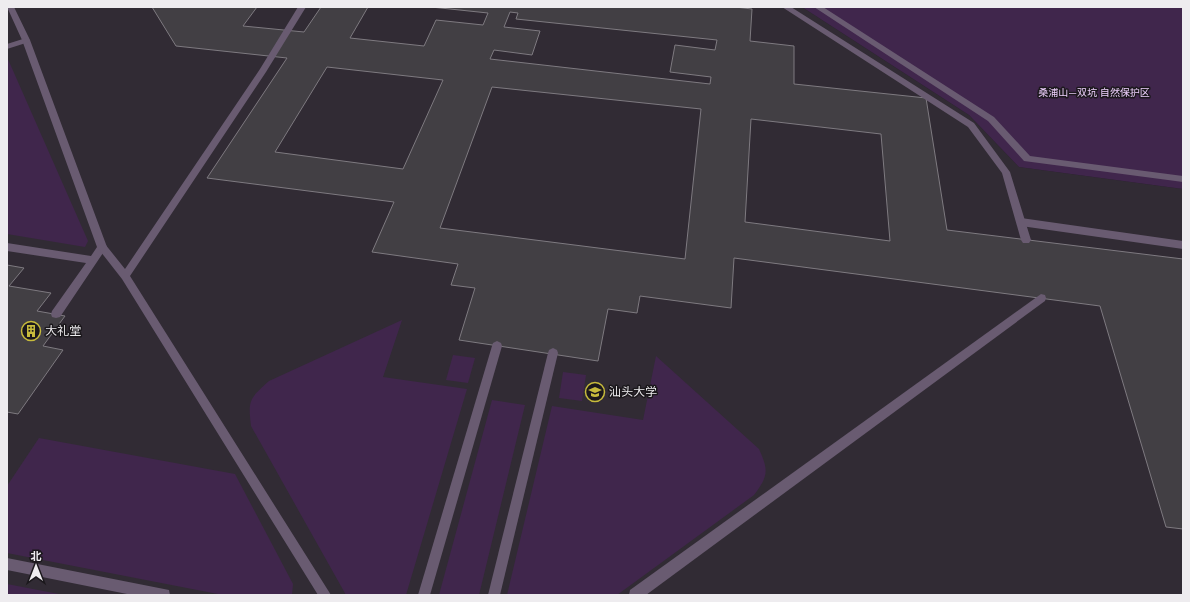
<svg xmlns="http://www.w3.org/2000/svg" width="1190" height="602" font-family="'DM Sans','Noto Sans SC',sans-serif">
	<rect width="100%" height="100%" fill="#242126"/>
	<!-- built -->
	<path fill="#312b34" d="M7,7H802L969,115L1019,167L1183,189V595H7Z"/>
	<!-- green -->
	<g fill="#40264c">
		<path d="M802,7H1183V189L1019,167L969,115Z"/>
		<path d="M7,57L88,241L85,247L7,234Z"/>
		<path d="M402,320L383,377L467,389L406,595H346L251,426C248,400 249,399 269,381Z"/>
		<path d="M453,355L475,358L468,383L446,380Z"/>
		<path d="M656,356L759,449C769,471 768,476 754,495L617,595H507L552,406L643,420Z"/>
		<path d="M563,372L586,375L582,401L559,398Z"/>
		<path d="M492,400L525,405L479,595H439Z"/>
		<path d="M39,438L235,474L293,584L292,595H223L7,553V486Z"/>
		<path d="M7,584L64,595H7Z"/>
	</g>
	<!-- building -->
	<g fill="#423f44" stroke="#7e7a80" fill-rule="evenodd">
		<path d="M152,7H257L243,26L304,32L321,7H368L350,38L424,46L436,20L483,25L488,13L431,7H735L752,9L750,41L794,46V84L926,98L947,230L1183,259V529L1166,527L1100,306L734,258L731,308L640,296L637,313L608,309L598,361L459,340L475,288L451,285L458,264L372,252L394,202L207,178L287,58L176,46ZM510,12L518,13L516,19L717,40L715,50L675,45L670,72L711,77L710,84L490,59L494,50L532,55L540,31L504,27ZM327,67L443,80L403,169L275,152ZM492,87L701,109L685,259L440,228ZM751,119L881,134L890,241L745,222Z"/>
		<path d="M7,265L24,268L9,286L51,293L37,311L65,316L43,346L63,350L18,414L7,412Z"/>
	</g>
	<g fill="none" stroke-linecap="round" stroke-linejoin="round">
		<!-- service -->
		<g fill="#695b71" fill-rule="evenodd">
			<path d="M782,7H791L974,123L1010,172L1031,240L1029,243H1023L1021,240L1002,173L968,127Z"/>
			<path d="M7,243L91,256L99,244H105L107,247L60,317L56,318L52,317L51,314L52,311L86,263L7,251Z"/>
			<path d="M7,558L164,589L169,590L170,595H132L7,570Z"/>
		</g>
		<!-- pedestrian -->
		<g fill="#695b71" fill-rule="evenodd">
			<path d="M7,7H14L30,40L107,247L105,250H99L97,247L22,40Z"/>
			<path d="M497,341L501,343L502,346L430,595H418L492,346L493,343Z"/>
			<path d="M553,348L557,350L558,353L500,595H488L548,353L549,350Z"/>
		</g>
		<!-- minor -->
		<g fill="#695b71" fill-rule="evenodd">
			<path d="M298,7H306L266,72L130,276L331,595H318L122,279L97,247L99,244H105L125,269L260,69Z"/>
			<path d="M814,7H823L994,117L1030,156L1183,176V182L1024,161L988,121Z"/>
			<path d="M26,38L30,40L29,42L7,49V44Z"/>
			<path d="M1021,218L1183,241V249L1021,226L1016,222Z"/>
			<path d="M1041,294L1045,295L1046,298L1045,301L646,595H629L630,590Z"/>
		</g>
	</g>
	<!-- icons -->
	<defs>
		<symbol id="building-ring" viewBox="-11 -11 22 22"><circle r="9.5" fill="#1b181c" stroke="#c7bb3c" stroke-width="1.5"/><path d="M-4-6H4V6H1V3H-1V6H-4ZM-2.5-4.3h1.7v1.8h-1.7ZM.8-4.3h1.7v1.8H.8ZM-2.5-1h1.7V.8h-1.7ZM.8-1h1.7V.8H.8Z" fill="#c7bb3c"/></symbol>
		<symbol id="university-ring" viewBox="-11 -11 22 22"><circle r="9.5" fill="#1b181c" stroke="#c7bb3c" stroke-width="1.5"/><path d="M0-5L7-2L0 1L-7-2ZM-4 1L0 2.5L4 1V4Q0 6-4 4Z" fill="#c7bb3c"/></symbol>
	</defs>
	<g fill-rule="evenodd">
		<use href="#building-ring" x="20" y="320" width="22" height="22"/>
		<use href="#university-ring" x="584" y="381" width="22" height="22"/>
	</g>
	<g text-anchor="middle" stroke-width="3" stroke-linejoin="round" paint-order="stroke">
		<!-- far-park labels -->
		<g font-size="10" fill="#edcffc" stroke="#1b181c">
			<text x="1094" y="96">桑浦山—双坑 自然保护区</text>
		</g>
		<!-- poi labels -->
		<g font-size="12" fill="#eeecef" stroke="#1b181c" text-anchor="start">
			<text x="45" y="335">大礼堂</text>
			<text x="609" y="396">汕头大学</text>
		</g>
	</g>
	<!-- border -->
	<rect width="1190" height="602" fill="none" stroke="#eeecef" stroke-width="16"/>
	<!-- north arrow -->
	<g transform="translate(36 566)" stroke="#1b181c" stroke-width="3" paint-order="stroke">
	<path d="M0-3L7 15L0 10L-7 15Z" fill="#eeecef"/>
	<text y="-6" font-size="11" font-weight="bold" text-anchor="middle" fill="#eeecef">北</text>
	</g>
</svg>
